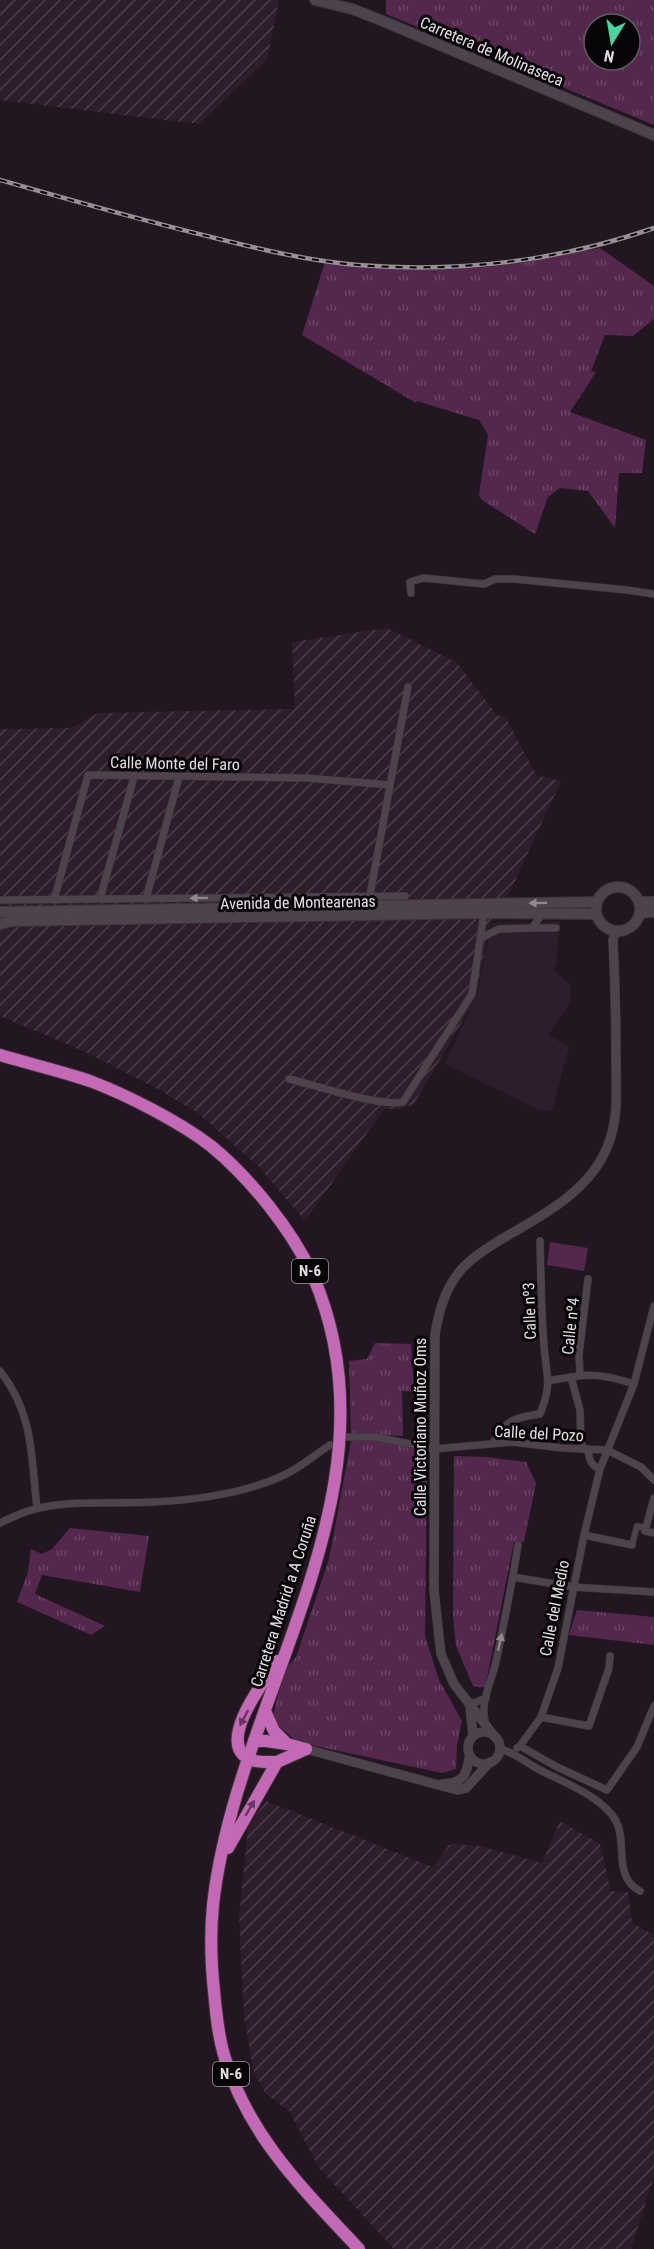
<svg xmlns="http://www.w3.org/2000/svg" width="654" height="2249" font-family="'Roboto Condensed',sans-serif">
	<defs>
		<pattern id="industrial-furrows" width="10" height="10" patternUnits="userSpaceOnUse" patternTransform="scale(1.5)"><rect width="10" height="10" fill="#2e1e2b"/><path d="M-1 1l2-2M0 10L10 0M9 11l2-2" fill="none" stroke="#4c3e49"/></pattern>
		<pattern id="grass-tufts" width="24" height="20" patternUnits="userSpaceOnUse" patternTransform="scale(1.5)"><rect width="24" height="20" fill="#54274d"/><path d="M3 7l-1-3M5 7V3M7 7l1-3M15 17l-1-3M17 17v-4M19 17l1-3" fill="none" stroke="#6c4666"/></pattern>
	</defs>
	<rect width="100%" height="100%" fill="#221720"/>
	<!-- built -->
	<path fill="#2e1e2b" d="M560,922L556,964L553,970L570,984V1003L548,1035L569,1047L552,1111L539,1110L445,1064L477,995L492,923Z"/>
	<!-- industrial -->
	<g fill="url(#industrial-furrows)">
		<path d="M0,0H279L267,60L199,124L0,100Z"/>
		<path d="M387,628L456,662L497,715L506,718L536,775L561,781L510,892L491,921L475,1000L414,1104L401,1109H384L305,1221L258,1166L198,1113L154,1087L83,1051L0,1016V729L71,728L98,713L295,709L292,642Z"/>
		<path d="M266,1801L433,1867L449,1845L455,1844L480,1846L542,1863L560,1821L600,1844L611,1891L628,1892L632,1923L654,1935V2177L631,2249H394L319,2168L289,2111L266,2094L254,2073L244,2017L239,1917L248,1827Z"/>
	</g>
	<!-- grass -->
	<g fill="url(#grass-tufts)" fill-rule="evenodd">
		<path d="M386,0H654V125L386,14ZM594,24H630V60H594Z"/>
		<path d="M600,248L654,286V319L633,336L605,335L591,371L596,372L570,412L646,440L642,473H619L615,528L588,491L560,488L548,497L535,534L482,500L479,495L488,435L479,420L417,401L416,403L302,335L325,262C385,269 445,272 505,265C537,261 568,254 600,248Z"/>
		<path d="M375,1343L411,1344L414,1392L402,1391L403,1436L351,1433L349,1361L367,1359Z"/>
		<path d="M384,1439L427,1448L425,1636L439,1680L462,1721L457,1745L456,1769L442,1773L297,1742L272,1720L284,1671L296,1657L329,1559L351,1441Z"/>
		<path d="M454,1456L486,1457L526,1462L536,1483L524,1542H514L485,1688L473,1686L456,1646L453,1617Z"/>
		<path d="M70,1528L149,1536L140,1592L42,1575L35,1594L105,1626L91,1635L17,1602L28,1572L31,1549L42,1554L52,1549Z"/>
		<path d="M577,1610L654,1617V1645L569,1635Z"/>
	</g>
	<!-- green -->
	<path fill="#54274d" d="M550,1242L588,1248L584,1271L547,1265Z"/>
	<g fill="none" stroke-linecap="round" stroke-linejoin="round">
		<defs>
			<path id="pedestrian" d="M632,1545L637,1526L646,1528"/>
			<g id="minor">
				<path d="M411,593L410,582L423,578L484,584L495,579H514L627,590L654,594"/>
				<path d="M370,895L408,687"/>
				<path d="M100,899L134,777"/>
				<path d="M146,899L179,777"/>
				<path d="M0,900L405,896"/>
				<path d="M54,900L88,775L307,778L390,785"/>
				<path d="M532,928H556"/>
				<path d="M481,938L499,929L532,928L543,913"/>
				<path d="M289,1079C315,1085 380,1107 403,1102L472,994L484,913"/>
				<path d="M0,1371C34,1414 31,1457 37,1508"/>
				<path d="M580,1375L579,1355L588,1279"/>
				<path d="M571,1377L580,1410L581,1442L584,1449"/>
				<path d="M549,1381C585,1374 598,1372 634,1384"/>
				<path d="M349,1437H376L434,1449L512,1442L562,1448L607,1450L641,1467L654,1480"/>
				<path d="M493,1443C507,1419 514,1418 540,1414C553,1382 546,1376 544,1345C541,1310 541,1275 540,1241"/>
				<path d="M588,1449C589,1459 590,1465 600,1469"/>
				<path d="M654,1498L645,1531L654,1533"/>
				<path d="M0,1523C12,1517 25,1511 39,1508C76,1500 116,1504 154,1502C195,1500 241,1494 280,1477C299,1469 313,1456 330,1445"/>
				<path d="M584,1535L632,1545"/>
				<path d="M513,1577L573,1587L654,1592"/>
				<path d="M467,1701L474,1703L486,1698"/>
				<path d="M541,1717L589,1726L609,1668L610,1656"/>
				<path d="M485,1721C480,1702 492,1680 496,1662C504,1623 512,1585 518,1545"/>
				<path d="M520,1746L541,1717L558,1668L584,1535L600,1469L634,1384L654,1306"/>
				<path d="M517,1748L520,1746L557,1767L607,1790L637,1747L654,1706"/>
				<path d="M499,1749C515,1752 526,1763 540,1770C563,1782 603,1797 616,1821C628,1843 612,1876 640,1891"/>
			</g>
			<g id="tertiary">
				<path d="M470,1706L473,1736"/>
				<circle cx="484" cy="1748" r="16"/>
				<path d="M495,1737L454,1684L441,1654L439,1637L434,1590L435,1334C439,1311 445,1289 460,1271C471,1258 486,1249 500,1240C541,1216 590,1192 608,1145C619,1118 616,1088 616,1059C616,1020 615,980 613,940L616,930"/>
				<path d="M306,1749L457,1790L466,1788L490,1762"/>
				<path d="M442,1784C465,1783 466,1775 470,1755"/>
			</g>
			<g id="secondary">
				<path d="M315,0L352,9L378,19L654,135"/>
				<circle cx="618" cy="909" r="22"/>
				<path d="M639,902H654"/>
				<path d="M0,912L597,902"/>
				<path d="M640,913L654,912"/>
				<path d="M0,924L13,921L484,913L596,914"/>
			</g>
			<g id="trunk">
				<path d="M0,1055C30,1064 61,1071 90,1081C127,1095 180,1122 211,1146C250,1178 292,1230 313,1276C406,1491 236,1695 213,1905C210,1934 211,1963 214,1991C216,2013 218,2035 224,2055C248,2136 304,2190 359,2249"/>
				<path d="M265,1711L274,1731L287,1744L306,1749"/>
				<path d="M254,1741H266L287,1744"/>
				<path d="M277,1762C268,1762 257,1763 249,1759C216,1742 264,1681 278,1661"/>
				<path d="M228,1848L277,1762L306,1749"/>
			</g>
		</defs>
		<!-- pedestrian casing -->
		<use href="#pedestrian" stroke="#3b3339" stroke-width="7"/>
		<!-- minor casing -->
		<use href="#minor" stroke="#3b3339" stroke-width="8"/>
		<!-- tertiary casing -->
		<use href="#tertiary" stroke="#3b3339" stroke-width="10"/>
		<!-- secondary casing -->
		<use href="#secondary" stroke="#3b3339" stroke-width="12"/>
		<!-- trunk casing -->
		<use href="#trunk" stroke="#3b3339" stroke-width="14"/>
		<!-- pedestrian -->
		<use href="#pedestrian" stroke="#4e424c" stroke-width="5"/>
		<!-- minor -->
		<use href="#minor" stroke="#4e424c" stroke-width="7"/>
		<!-- tertiary -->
		<use href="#tertiary" stroke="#4e424c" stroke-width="9"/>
		<!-- secondary -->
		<use href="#secondary" stroke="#4e424c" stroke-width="10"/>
		<!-- trunk -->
		<use href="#trunk" stroke="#c469b6" stroke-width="12"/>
		<defs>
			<path id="rail" d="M0,180C70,200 140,220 211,237C259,249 309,261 358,265C458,273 559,261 654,228"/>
		</defs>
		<!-- rail casing -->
		<use href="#rail" stroke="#988f96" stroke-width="4.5"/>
		<!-- rail -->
		<use href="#rail" stroke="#080508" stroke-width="2" stroke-dasharray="7" stroke-linecap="butt"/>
	</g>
	<!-- one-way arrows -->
	<defs><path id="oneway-solid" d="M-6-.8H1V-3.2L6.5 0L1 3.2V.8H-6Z" transform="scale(1.5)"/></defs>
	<g fill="#91878f">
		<use href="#oneway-solid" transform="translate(199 898) rotate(179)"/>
		<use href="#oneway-solid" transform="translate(538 903) rotate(179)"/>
		<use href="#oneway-solid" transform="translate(500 1642) rotate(-77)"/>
	</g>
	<g fill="#66375f">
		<use href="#oneway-solid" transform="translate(244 1718) rotate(118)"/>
		<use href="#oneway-solid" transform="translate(250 1808) rotate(-60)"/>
	</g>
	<g text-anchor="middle" stroke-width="6" stroke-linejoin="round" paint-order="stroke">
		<!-- shield labels -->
		<g fill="#080508" stroke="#a19ba0" stroke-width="1.5">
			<rect x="292" y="1259" width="36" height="24" rx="4.5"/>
			<rect x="213" y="2062" width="36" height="24" rx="4.5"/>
		</g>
		<g font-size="15" font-weight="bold" fill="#e3dbe1">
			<text x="310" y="1276">N-6</text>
			<text x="231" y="2079">N-6</text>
		</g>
		<!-- street labels -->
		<g font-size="16" fill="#e3dbe1" stroke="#080508">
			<text transform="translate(492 51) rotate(23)" y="6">Carretera de Molinaseca</text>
			<text transform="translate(175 763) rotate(1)" y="6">Calle Monte del Faro</text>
			<text transform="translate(298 902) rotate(-1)" y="6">Avenida de Montearenas</text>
			<text transform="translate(529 1311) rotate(-92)" y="6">Calle nº3</text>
			<text transform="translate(570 1326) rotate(-84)" y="6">Calle nº4</text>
			<text transform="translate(420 1427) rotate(-90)" y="6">Calle Victoriano Muñoz Oms</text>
			<text transform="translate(539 1433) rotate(3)" y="6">Calle del Pozo</text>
			<text transform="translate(283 1601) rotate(-72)" y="6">Carretera Madrid a A Coruña</text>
			<text transform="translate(554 1608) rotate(-79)" y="6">Calle del Medio</text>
		</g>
	</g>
	<!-- north arrow -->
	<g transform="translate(612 42) rotate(191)"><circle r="28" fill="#080508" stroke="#605b5f" stroke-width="1.5"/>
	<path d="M0-4.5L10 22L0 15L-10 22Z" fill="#48d49d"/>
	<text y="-9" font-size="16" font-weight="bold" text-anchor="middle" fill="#e3dbe1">N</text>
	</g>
</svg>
